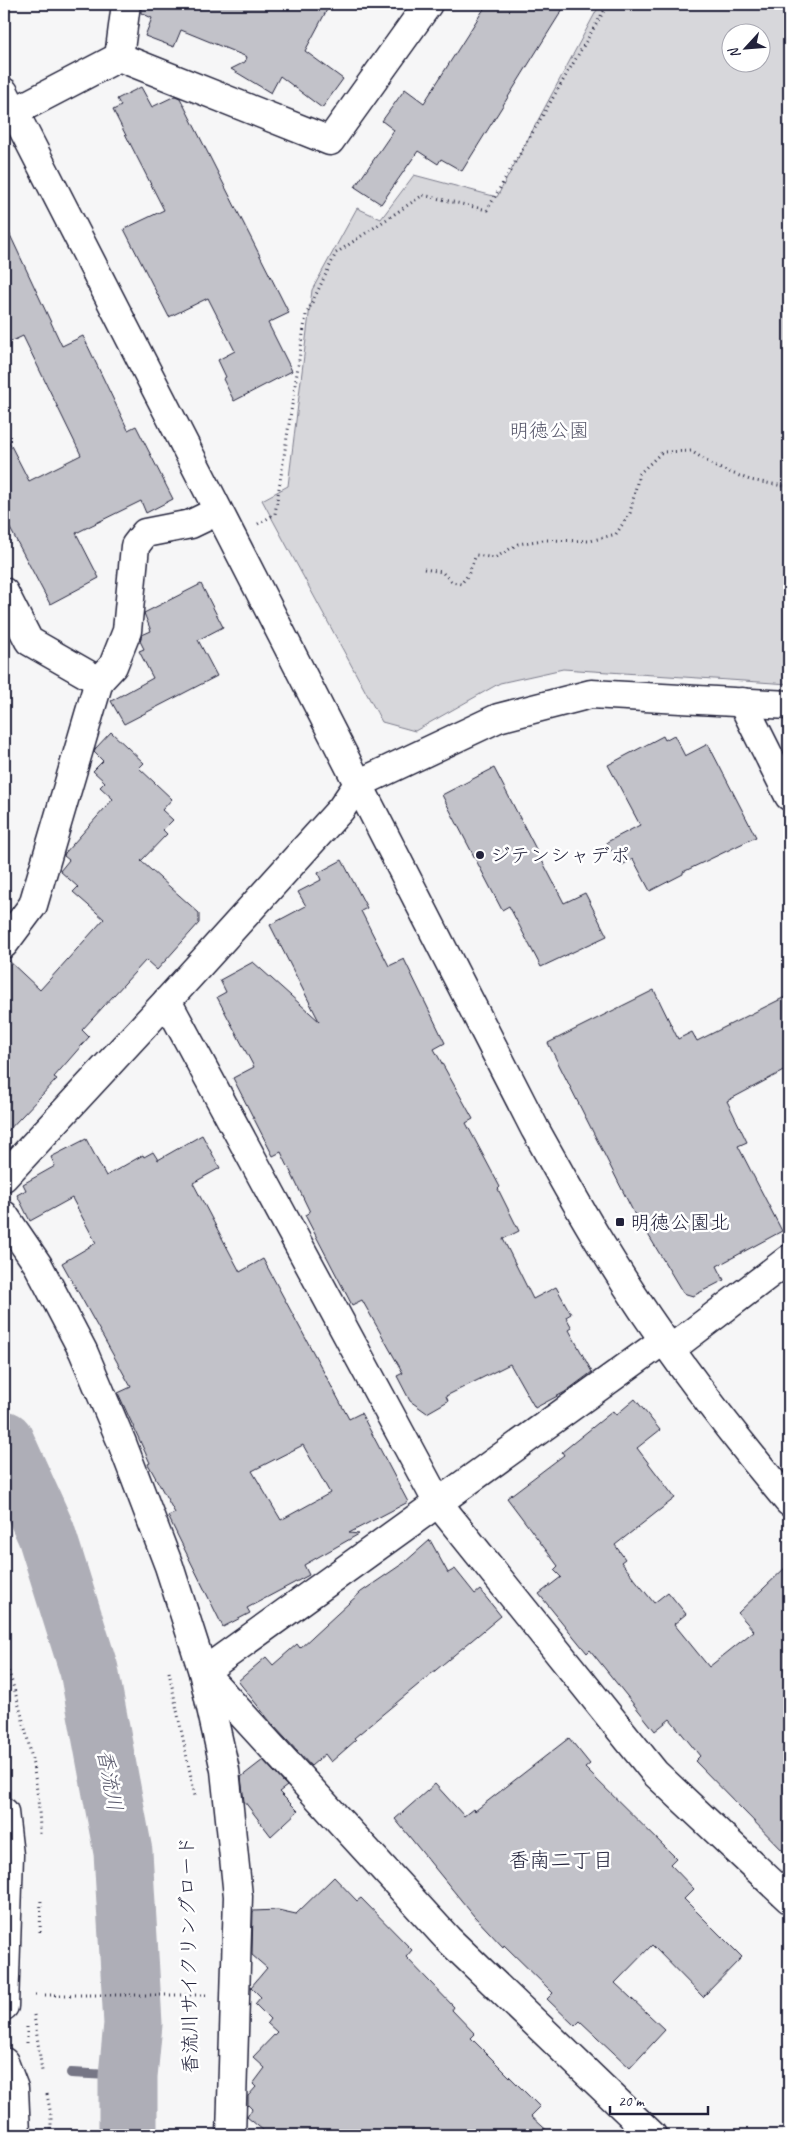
<svg xmlns="http://www.w3.org/2000/svg" width="793" height="2139" font-family="Caveat,'Klee One',sans-serif">
	<rect width="100%" height="100%" fill="#f6f6f7"/>
	<filter id="ink" filterUnits="userSpaceOnUse"><feTurbulence type="fractalNoise" baseFrequency=".02" numOctaves="2"/><feDisplacementMap in="SourceGraphic" scale="10" xChannelSelector="R" yChannelSelector="G"/><feConvolveMatrix kernelMatrix="1 2 1 2 8 2 1 2 1" color-interpolation-filters="sRGB"/></filter>
	<g filter="url(#ink)">
		<!-- green -->
		<path fill="#d7d7db" stroke="#7c7c8b" fill-rule="evenodd" d="M600,4H789V684L563,669L500,683L415,731L382,722L262,500L288,486L312,290L357,208L381,219L414,175L497,197ZM730,32H760V62H730Z"/>
		<g fill="none" stroke-linecap="round" stroke-linejoin="round">
			<!-- stream -->
			<path stroke="#767685" stroke-width="10" d="M71,2073L128,2076"/>
			<!-- river -->
			<path stroke="#aeaeb7" stroke-width="59" d="M4,1440L46,1533L89,1670L123,1852L133,2024L128,2076V2135"/>
		</g>
		<!-- building -->
		<g fill="#c2c2c9" stroke="#22223b" fill-rule="evenodd">
			<path d="M141,4H330L305,51L343,79L322,108L280,76L271,93L231,69L245,62L247,57L181,30L174,47L145,36L152,18L141,13Z"/>
			<path d="M487,4H566L462,171L441,159L438,164L418,151L381,204L355,187L394,130L382,121L405,89L424,103Z"/>
			<path d="M141,87L152,107L175,96L180,98L289,313L268,323L292,371L234,401L223,379L226,377L218,360L235,351L208,298L169,317L124,229L164,210L113,110L121,106L117,99Z"/>
			<path d="M4,222L62,346L83,336L128,430L136,426L173,499L146,513L141,501L76,533L99,578L50,604L4,517V432L29,481L81,455L23,336L4,345Z"/>
			<path d="M201,584L223,627L198,640L217,676L124,724L111,701L153,678L139,651L144,649L140,641L142,635L151,631L144,613Z"/>
			<path d="M111,732L144,763L139,768L172,799L162,810L173,820L163,830L167,834L141,861L199,913V923L157,970L146,960L82,1030L89,1037L54,1077L57,1079L4,1135V959H7L40,990L104,919L73,892L78,887L60,871L69,860L64,856L65,853L113,799L100,787L105,782L93,771L103,761L94,752L95,749Z"/>
			<path d="M674,735L685,756L708,744L756,837L683,872V874L650,891L633,859L620,866L607,842L640,825L608,765L663,736L665,740Z"/>
			<path d="M494,768L564,903L585,893L607,936L541,967L509,906L502,910L442,795Z"/>
			<path d="M342,860L367,908L361,911L389,966L404,959L445,1043L434,1049L473,1119L466,1123L500,1187L498,1189L519,1231L503,1239L533,1299L556,1287L571,1314L566,1317L572,1328L569,1330L592,1372L565,1392L535,1408L510,1364L446,1396L448,1401L427,1413L410,1401L397,1376L403,1373L362,1300L352,1305L305,1215L310,1212L281,1152L273,1156L233,1078L254,1067L217,997L226,992L220,980L253,962L319,1021L270,925L306,906L298,892L321,880L318,873Z"/>
			<path d="M654,990L678,1039L692,1032L697,1041L789,995V1068L727,1101L747,1142L738,1146L782,1231L717,1266L724,1280L693,1296L683,1293L643,1226L641,1227L548,1043Z"/>
			<path d="M202,1135L220,1168L193,1183L240,1272L263,1259L349,1419L361,1413L408,1502L349,1533L359,1534L304,1565L309,1575L247,1608L250,1613L223,1627L168,1516L175,1513L148,1464L150,1463L118,1393L131,1387L62,1263L96,1243L72,1198L30,1221L17,1195L26,1190L23,1184L55,1166L51,1157L86,1139L106,1176L143,1155L144,1157L153,1152L158,1160ZM303,1445L330,1493L281,1520L252,1471Z"/>
			<path d="M635,1399L660,1430L637,1448L675,1498L615,1545L625,1559L621,1562L654,1603L668,1592L686,1614L674,1624L709,1667L754,1631L738,1613L789,1564V1857L695,1761L700,1756L670,1719L655,1731L590,1650L587,1653L539,1594L561,1577L554,1570L558,1566L507,1498L564,1455L562,1452L613,1411L616,1415Z"/>
			<path d="M430,1540L448,1573L455,1569L475,1594L480,1590L501,1616L354,1738L356,1740L331,1762L325,1754L311,1766L273,1725L238,1681L266,1657L273,1665L297,1644L300,1648L361,1592L405,1562Z"/>
			<path d="M569,1738L590,1764L585,1768L676,1858L670,1864L694,1889L684,1899L742,1957L703,1997L652,1945L615,1983L665,2030L630,2068L580,2021L575,2026L547,1999L553,1993L504,1945L503,1947L474,1916L395,1819L435,1784L464,1816L473,1809L475,1811Z"/>
			<path d="M263,1760L287,1786L279,1792L298,1811L271,1836L244,1801L241,1777Z"/>
			<path d="M334,1877L357,1901L361,1898L412,1950L406,1957L454,2007L452,2010L475,2034L471,2038L540,2107L531,2116L552,2135H269L247,2117L252,2109L248,2105V2096L256,2087L253,2084L265,2068L253,2057L277,2032L267,2023L270,2019L255,2004L261,1997L251,1987L267,1968L252,1955L253,1911L278,1910L296,1914Z"/>
		</g>
		<g fill="none" stroke-linecap="round" stroke-linejoin="round">
			<defs>
				<g id="minor">
					<path d="M119,57L126,4"/>
					<path d="M4,92L535,1129C558,1170 580,1211 605,1251C659,1340 723,1423 789,1502"/>
					<path d="M4,117L119,57L330,141L428,4"/>
					<path d="M4,592L29,641L99,681"/>
					<path d="M742,702L789,796"/>
					<path d="M4,944L33,905L99,681L113,666L127,631L135,546L145,533L191,524L218,511"/>
					<path d="M167,1001L438,1503L655,1773L789,1899"/>
					<path d="M4,1177L167,1001L341,809L358,784L498,718L591,694L789,705"/>
					<path d="M4,1215L38,1265L83,1351L122,1443L169,1566L203,1672L225,1770L238,1896L231,2135"/>
					<path d="M671,1349L789,1259"/>
					<path d="M203,1672L664,1340"/>
					<path d="M204,1673L448,1939L652,2135"/>
					<path d="M4,1812L9,1855L4,2006"/>
					<path d="M4,2062L14,2088L16,2135"/>
				</g>
			</defs>
			<!-- minor casing -->
			<use href="#minor" stroke="#22223b" stroke-width="31"/>
			<!-- path -->
			<g stroke="#22223b" stroke-width="3" stroke-dasharray="1 4" stroke-linecap="butt">
				<path d="M258,524L275,514L306,315L336,253L423,195L487,210L608,4"/>
				<path d="M424,569L442,572L452,582L461,584L468,575L476,555L495,558L518,544L543,540L590,541L616,534L630,513L639,474L662,452L691,451L716,467L750,480L789,487"/>
				<path d="M4,1657C23,1715 40,1776 40,1837"/>
				<path d="M169,1672L195,1796"/>
				<path d="M40,1932L41,1898"/>
				<path d="M35,1995H206"/>
				<path d="M34,2015L42,2071"/>
				<path d="M27,2027V2043"/>
				<path d="M47,2094L51,2115V2135"/>
			</g>
			<!-- minor -->
			<use href="#minor" stroke="#fff" stroke-width="28"/>
		</g>
	</g>
	<!-- markers -->
	<g fill="#22223b" stroke="#fff" stroke-width="2">
		<circle cx="480" cy="855" r="5"/>
		<rect x="615" y="1217" width="10" height="10" rx="2.5"/>
	</g>
	<g text-anchor="middle" stroke-width="5" stroke-linejoin="round" paint-order="stroke">
		<!-- park labels -->
		<g font-size="20" fill="#58586b" stroke="#fff">
			<text x="549" y="437">明徳公園</text>
		</g>
		<!-- poi labels -->
		<g font-size="20" fill="#22223b" stroke="#fff" text-anchor="start">
			<text x="490" y="862">ジテンシャデポ</text>
			<text x="630" y="1229">明徳公園北</text>
		</g>
		<!-- street labels -->
		<g font-size="20" fill="#22223b" stroke="#fff">
			<text transform="translate(188 1955) rotate(-91)" y="7">香流川サイクリングロード</text>
		</g>
		<!-- water labels -->
		<g font-size="21" font-style="italic" fill="#5a5a6d" stroke="#fff">
			<text transform="translate(110 1780) rotate(80)" y="7">香流川</text>
		</g>
		<!-- neighbourhood labels -->
		<g font-size="21" fill="#22223b" stroke="#fff">
			<text x="561" y="1867">香南二丁目</text>
		</g>
	</g>
	<!-- margin -->
	<rect width="793" height="2139" fill="none" stroke="#fff" stroke-width="20"/>
	<rect x="10" y="10" width="773" height="2119" fill="none" stroke="#22223b" stroke-width="2" filter="url(#ink)"/>
	<!-- north arrow -->
	<g transform="translate(746 48) rotate(244)"><circle r="24" fill="#ffffff" stroke="#a7a7b1"/>
	<path d="M0-4L9 19L0 12L-9 19Z" fill="#22223b"/>
	<text y="-8" font-size="14" font-weight="bold" text-anchor="middle" fill="#22223b">N</text>
	</g>
	<!-- scale -->
	<path d="M610 2106v8h98v-8" fill="none" stroke="#22223b" stroke-width="2.5"/>
	<text x="618" y="2106" font-size="15" fill="#22223b" stroke="#ffffff" stroke-width="4" paint-order="stroke">20 m</text>
</svg>
